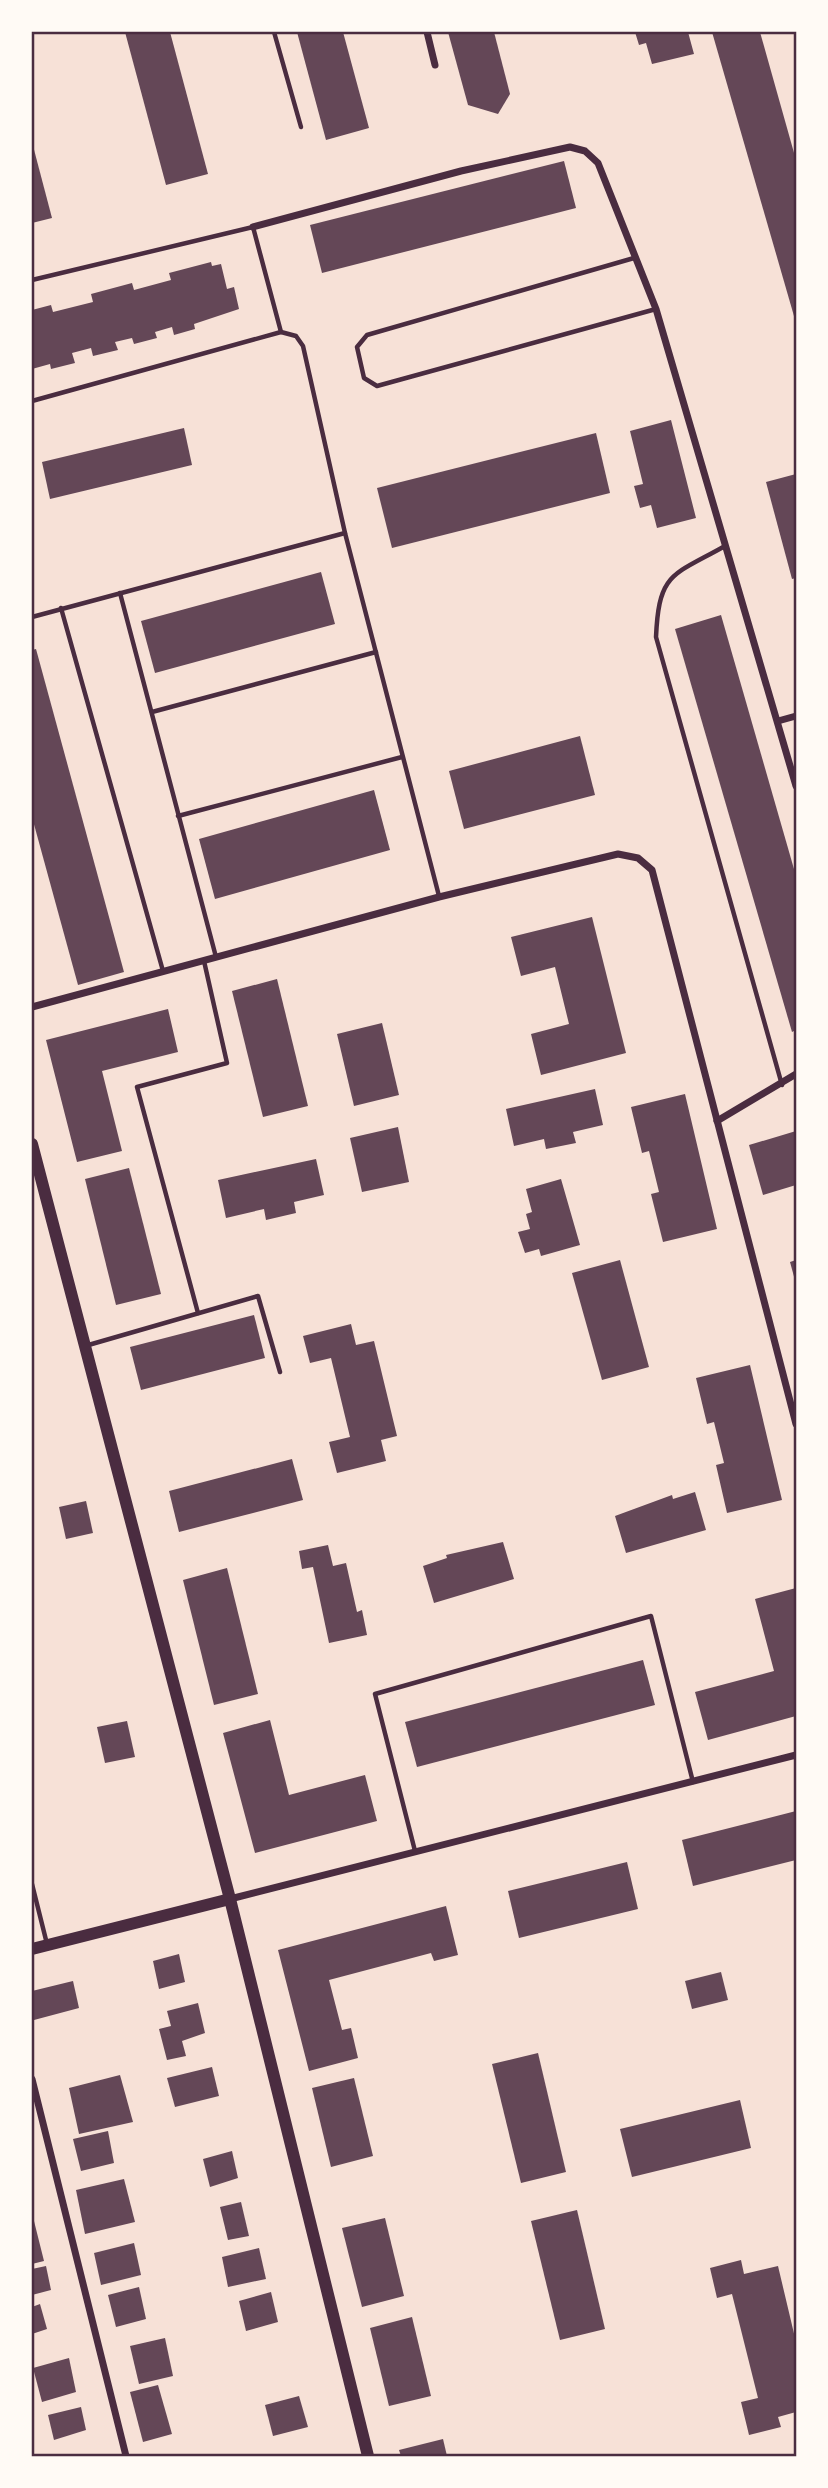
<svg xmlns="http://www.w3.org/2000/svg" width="828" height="2488" font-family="Montserrat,sans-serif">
	<rect width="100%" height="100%" fill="#f7e1d7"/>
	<!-- building -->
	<g fill="#644757">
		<path d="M125,32H170L208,174L166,185Z"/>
		<path d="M297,32H343L369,128L326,140Z"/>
		<path d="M448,32H494L510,94L498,114L468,105Z"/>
		<path d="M635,32H688L694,54L652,64L646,43L639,45Z"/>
		<path d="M712,32H760L796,160V323Z"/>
		<path d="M32,142L52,218L32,223Z"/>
		<path d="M564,161L576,208L322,273L310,225Z"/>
		<path d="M211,262L212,266L221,264L227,289L234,287L239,309L194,324L195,329L174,335L172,327L155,332L157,338L134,344L132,338L115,342L118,350L93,356L91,348L72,353L75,363L51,369L50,364L32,369V310L51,305L53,312L93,302L91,294L132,283L134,290L171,280L169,273Z"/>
		<path d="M671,420L696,518L657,528L651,505L640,508L634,486L643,484L630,431Z"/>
		<path d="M184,428L192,465L50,499L42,462Z"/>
		<path d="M596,433L610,493L392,548L377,488Z"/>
		<path d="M796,474V578L792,579L766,482Z"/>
		<path d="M321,572L335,624L155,673L141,621Z"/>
		<path d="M721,615L796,876V1030L792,1032L675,629Z"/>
		<path d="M36,649L124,972L78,985L32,817V650Z"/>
		<path d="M580,736L595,795L464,829L449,771Z"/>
		<path d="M374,790L390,850L215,899L199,839Z"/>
		<path d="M592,917L626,1053L541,1075L531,1034L569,1024L555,967L521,976L511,937Z"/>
		<path d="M277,979L308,1106L263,1117L232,991Z"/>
		<path d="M168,1009L178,1052L102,1071L122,1151L77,1162L46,1040Z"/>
		<path d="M382,1023L399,1095L354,1106L337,1034Z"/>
		<path d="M595,1089L603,1125L573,1132L576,1143L546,1149L544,1139L514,1146L506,1109Z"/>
		<path d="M685,1094L717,1229L663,1242L651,1194L659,1192L649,1151L642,1153L631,1107Z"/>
		<path d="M398,1127L409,1182L362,1192L350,1138Z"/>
		<path d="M796,1131V1185L763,1195L749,1145Z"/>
		<path d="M316,1159L324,1195L294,1202L296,1213L266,1220L264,1209L226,1218L218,1180Z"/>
		<path d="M129,1168L161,1294L116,1305L85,1179Z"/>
		<path d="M561,1179L580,1245L541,1256L539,1249L525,1253L518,1232L530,1229L526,1214L532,1212L526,1189Z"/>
		<path d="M620,1260L649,1367L602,1380L572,1273Z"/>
		<path d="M796,1260V1284L790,1262Z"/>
		<path d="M254,1315L265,1358L141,1390L130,1347Z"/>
		<path d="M351,1324L356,1345L374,1341L397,1436L381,1440L386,1461L337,1473L329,1442L350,1437L331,1358L310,1363L303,1336Z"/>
		<path d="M750,1365L782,1500L727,1513L716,1465L724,1463L714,1422L707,1424L696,1378Z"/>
		<path d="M292,1459L303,1500L179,1532L169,1491Z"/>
		<path d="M695,1492L706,1530L626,1553L615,1516L672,1495L673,1499Z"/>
		<path d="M86,1501L93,1533L66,1539L59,1507Z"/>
		<path d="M503,1542L514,1579L434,1603L423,1566L447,1558L446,1555Z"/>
		<path d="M328,1545L333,1566L346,1563L357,1612L362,1610L367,1635L329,1643L313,1567L302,1569L299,1551Z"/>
		<path d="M227,1568L258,1694L214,1705L183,1580Z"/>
		<path d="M796,1588V1716L708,1740L695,1692L774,1671L755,1599Z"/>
		<path d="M643,1660L655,1705L417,1767L405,1722Z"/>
		<path d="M270,1720L289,1795L365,1775L377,1821L255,1853L223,1733Z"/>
		<path d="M127,1721L135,1757L105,1763L97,1727Z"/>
		<path d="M796,1811V1860L693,1886L682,1840Z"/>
		<path d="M627,1862L638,1909L519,1938L508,1891Z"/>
		<path d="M446,1906L458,1955L434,1961L431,1953L329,1980L342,2030L351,2028L358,2058L309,2071L278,1950Z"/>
		<path d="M179,1954L185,1982L159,1989L153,1961Z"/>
		<path d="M721,1972L728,2000L692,2009L685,1981Z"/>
		<path d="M73,1981L79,2008L34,2020L32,1991Z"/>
		<path d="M198,2003L205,2033L182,2041L186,2056L167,2060L159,2029L171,2026L167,2011Z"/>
		<path d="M538,2053L566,2172L521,2183L492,2064Z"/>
		<path d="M212,2067L219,2096L175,2107L167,2078Z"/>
		<path d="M120,2075L133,2122L79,2134L69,2088Z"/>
		<path d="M354,2078L373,2156L331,2167L312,2088Z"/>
		<path d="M740,2100L751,2148L632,2177L620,2129Z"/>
		<path d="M108,2131L114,2163L81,2171L73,2139Z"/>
		<path d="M232,2151L238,2178L210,2187L203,2159Z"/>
		<path d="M124,2179L135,2222L85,2234L76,2190Z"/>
		<path d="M241,2202L249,2236L228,2240L220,2207Z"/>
		<path d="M577,2210L605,2329L560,2340L531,2221Z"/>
		<path d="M385,2218L404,2296L362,2307L342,2228Z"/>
		<path d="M34,2221L44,2261L32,2264V2222Z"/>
		<path d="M134,2243L141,2275L101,2285L94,2253Z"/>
		<path d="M259,2248L266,2279L228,2287L222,2257Z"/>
		<path d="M741,2260L744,2274L778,2266L796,2342V2412L778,2417L781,2427L749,2435L741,2402L758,2398L732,2294L717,2298L710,2268Z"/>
		<path d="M46,2266L51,2290L32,2295V2269Z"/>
		<path d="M139,2287L146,2319L116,2327L108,2295Z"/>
		<path d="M271,2292L278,2322L246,2331L239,2301Z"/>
		<path d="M40,2304L47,2329L32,2334V2307Z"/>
		<path d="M412,2317L431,2396L389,2406L370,2328Z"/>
		<path d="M165,2338L173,2376L139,2384L130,2346Z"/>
		<path d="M69,2358L76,2392L42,2402L33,2368Z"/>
		<path d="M158,2385L172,2434L143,2442L130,2392Z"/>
		<path d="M299,2396L308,2427L273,2436L265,2405Z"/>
		<path d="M81,2407L86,2430L54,2440L48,2415Z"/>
		<path d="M443,2439L447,2456H401L399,2450Z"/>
	</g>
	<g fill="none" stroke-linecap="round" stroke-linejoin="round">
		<!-- service -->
		<g stroke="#4a2c40" stroke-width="4.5">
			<path d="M274,32L301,127"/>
			<path d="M634,258L367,335L357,347L364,378L377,386L656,309"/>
			<path d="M32,280L253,227L281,332"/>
			<path d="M32,401L281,332L296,336L303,346L345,533L439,896"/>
			<path d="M725,546C672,576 659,572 656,637L782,1085"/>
			<path d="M120,593L216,957"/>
			<path d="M61,608L163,971"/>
			<path d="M32,617L345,533"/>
			<path d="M152,712L376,652"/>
			<path d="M178,816L402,757"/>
			<path d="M198,1313L137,1087L227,1063L204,961"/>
			<path d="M85,1346L258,1296L280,1372"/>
			<path d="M415,1851L375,1694L651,1616L693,1782"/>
			<path d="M32,1884L47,1944"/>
		</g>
		<!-- minor -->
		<g stroke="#4a2c40" stroke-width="7">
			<path d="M427,32L435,65"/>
			<path d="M253,227L461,171L570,147L585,151L598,163L656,309L796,786"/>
			<path d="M778,721L796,716"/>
			<path d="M32,1007L439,897L618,854L638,858L652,870L796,1424"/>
			<path d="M717,1121L796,1074"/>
			<path d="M230,1899L796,1755"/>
			<path d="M32,2079L126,2456"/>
		</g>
		<!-- tertiary -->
		<g stroke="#4a2c40" stroke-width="12">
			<path d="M32,1144L230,1899L368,2456"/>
			<path d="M32,1949L230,1899"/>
		</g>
	</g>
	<!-- border -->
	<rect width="828" height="2488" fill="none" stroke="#fffaf5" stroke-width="66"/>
	<rect x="33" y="33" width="762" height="2422" fill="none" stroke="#4a2c40" stroke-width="2.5"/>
</svg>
